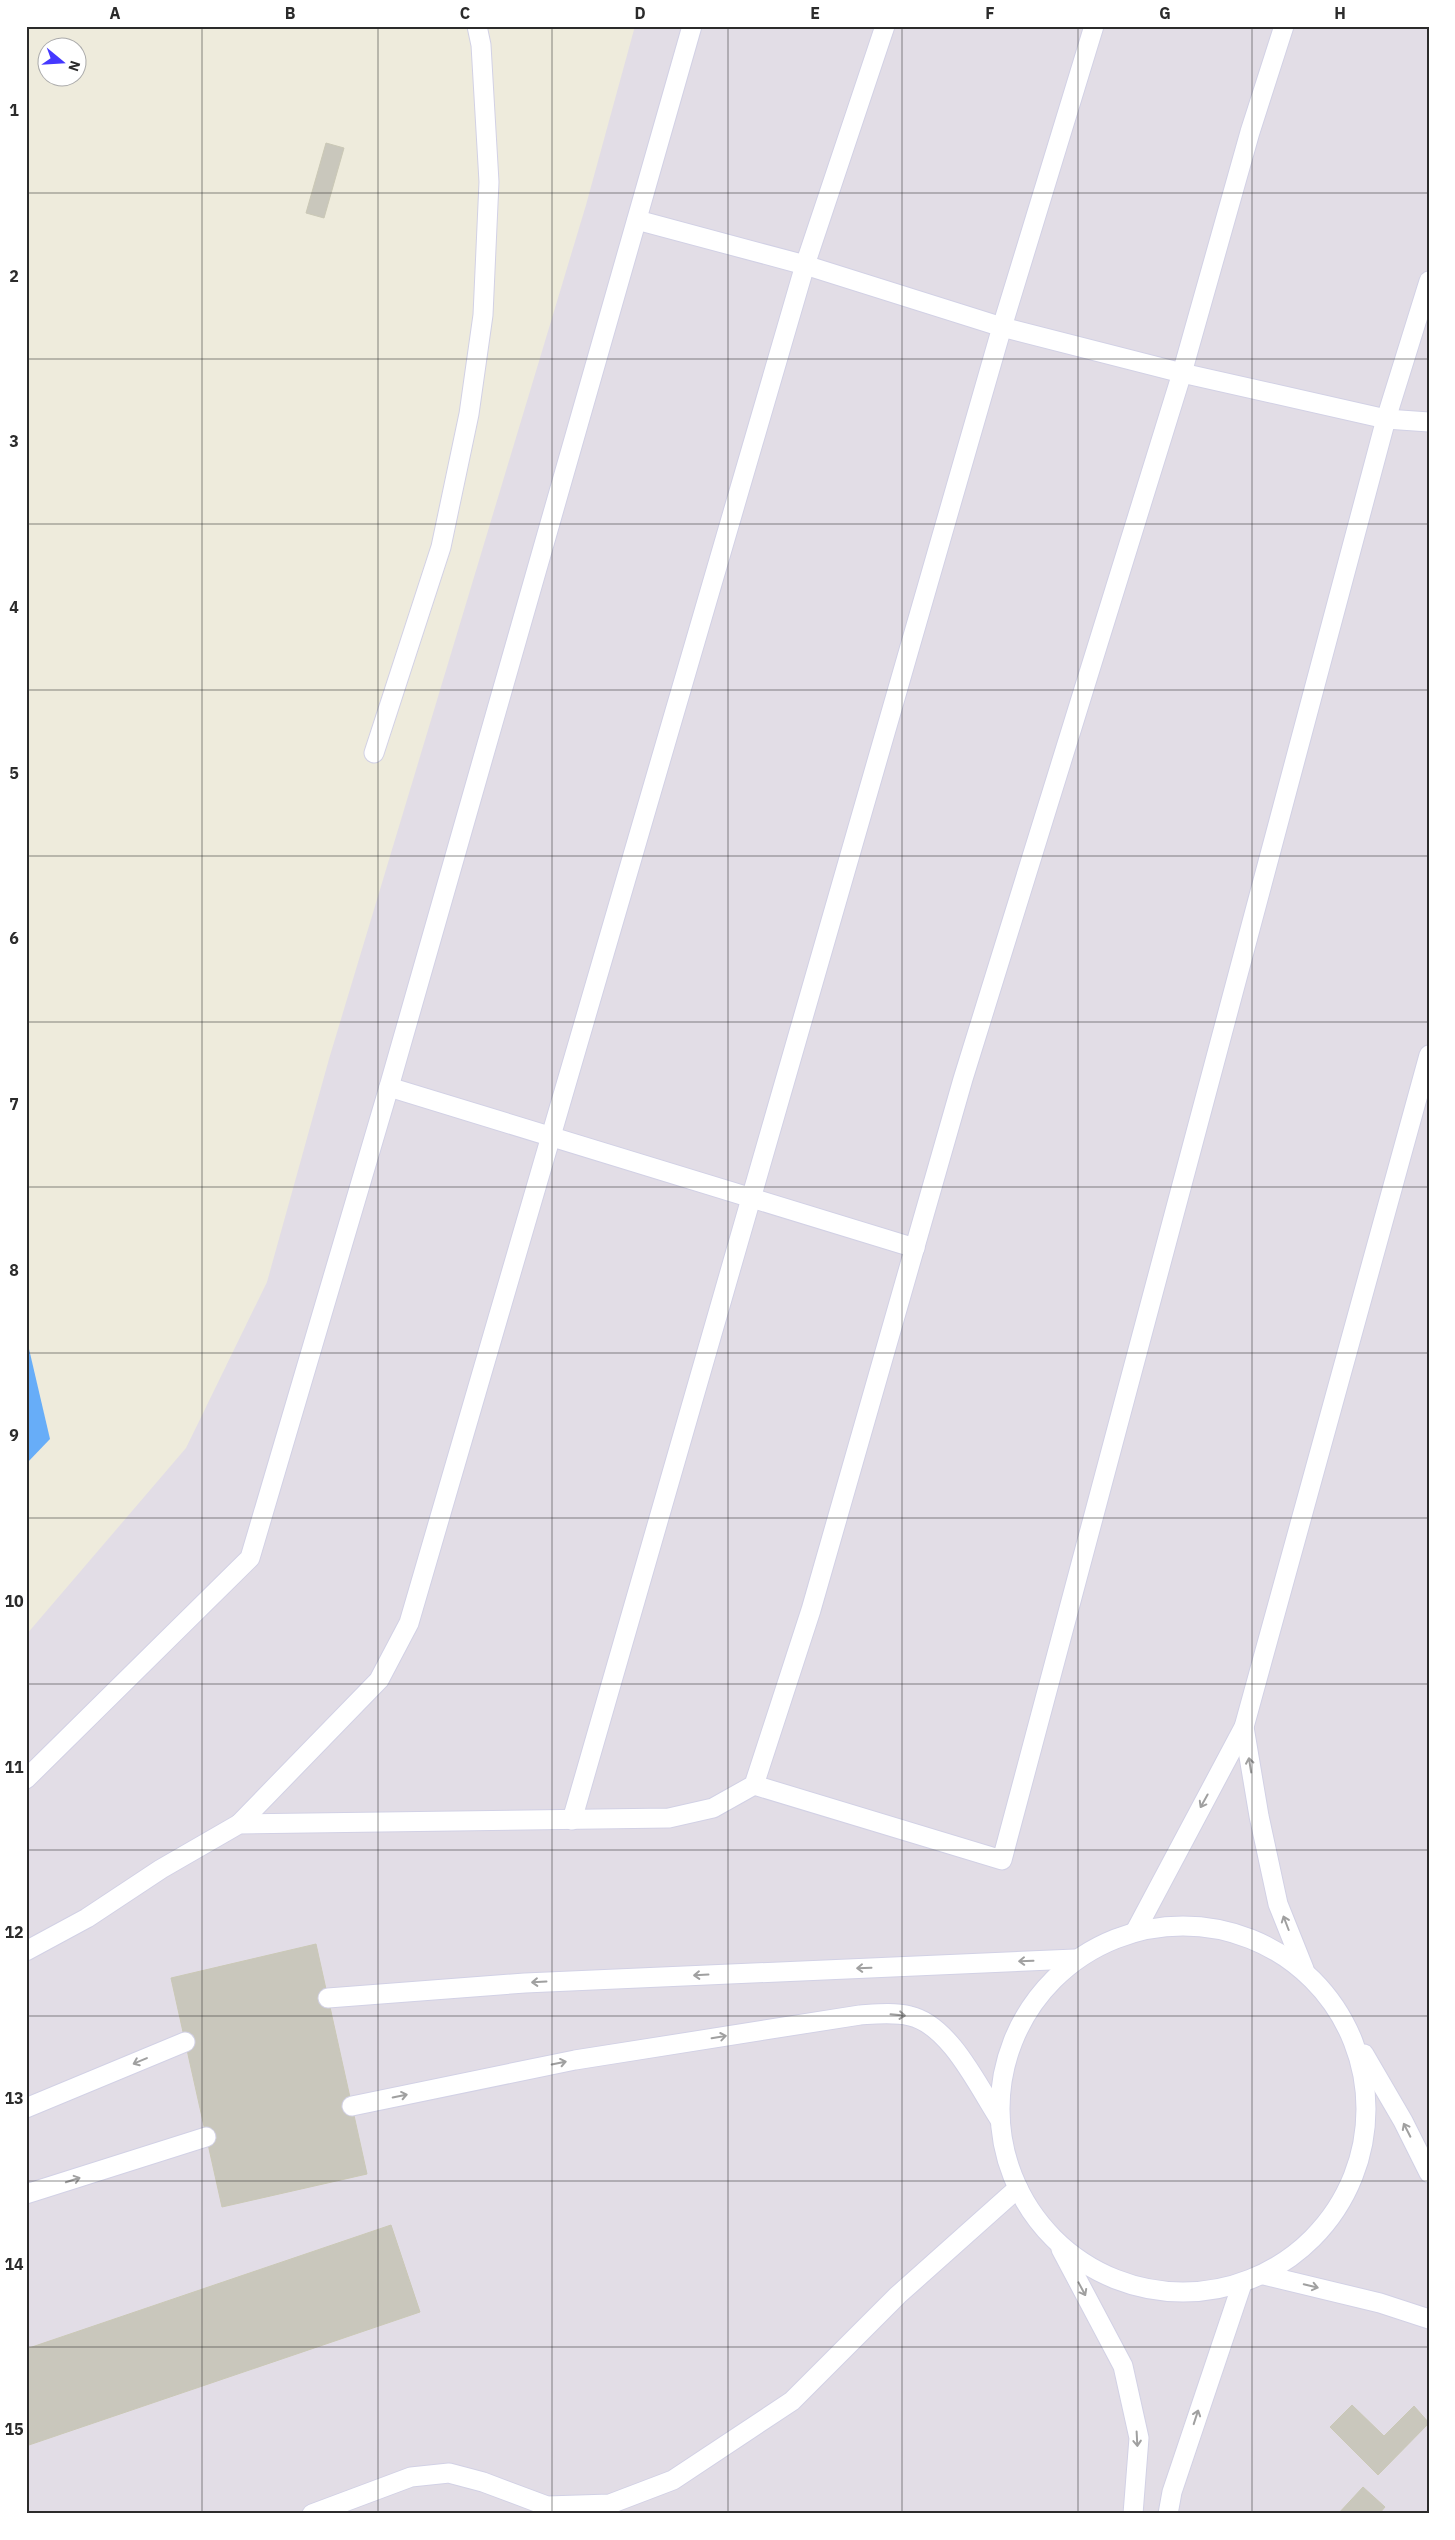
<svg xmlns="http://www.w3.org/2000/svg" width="1455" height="2540" font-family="'IBM Plex Sans',sans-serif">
	<rect width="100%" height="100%" fill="#eeebdc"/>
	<!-- industrial -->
	<path fill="#e2dde6" d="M635,26H1429V2514H26V1635L186,1448L267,1282L329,1059L586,205Z"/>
	<!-- water -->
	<path fill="#67adf8" d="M26,1336L50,1439L26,1464Z"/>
	<!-- building -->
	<g fill="#c9c7bc" stroke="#cac8b6">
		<path d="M326,143L344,148L324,218L306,213Z"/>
		<path d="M316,1944L367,2174L222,2207L171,1978Z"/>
		<path d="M391,2225L420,2312L26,2446V2349Z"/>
		<path d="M1352,2405L1384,2436L1414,2406L1429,2423L1378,2475L1330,2427Z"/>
		<path d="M1363,2487L1385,2507L1379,2514H1338Z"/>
	</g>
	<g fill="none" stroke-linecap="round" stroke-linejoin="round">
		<defs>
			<g id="lane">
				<path d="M637,220L805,265L1002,327L1182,373L1386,419L1429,422"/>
				<path d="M374,753L441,547L469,414L483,315L489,182L481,45L477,26"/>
				<path d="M389,1087L915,1248"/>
				<path d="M1244,1727L1259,1816L1278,1904L1304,1969"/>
				<path d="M26,1779L250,1558L389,1087L692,26"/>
				<path d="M754,1785L1002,1860L1386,419L1429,281"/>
				<path d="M572,1820L1002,327L1094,26"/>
				<path d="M239,1824L379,1680L409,1623L805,265L885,26"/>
				<circle cx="1183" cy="2109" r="183"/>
				<path d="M1135,1932L1244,1727L1429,1055"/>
				<path d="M26,1951L87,1918L161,1869L239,1824L669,1818L713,1808L754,1785L811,1610L963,1079L1182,373L1250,132L1284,26"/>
				<path d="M328,1998L525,1983L1075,1959"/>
				<path d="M1364,2054L1403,2121L1429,2173"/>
				<path d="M352,2106L575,2060L860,2015C876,2014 894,2012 910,2016C950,2025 979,2088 1000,2120"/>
				<path d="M26,2108L185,2042"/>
				<path d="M26,2194L206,2137"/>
				<path d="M1061,2249L1123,2366L1139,2438L1133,2514"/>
				<path d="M1264,2275L1380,2303L1429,2319"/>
				<path d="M312,2514L411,2477L449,2473L483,2482L547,2506L610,2504L673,2480L792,2401L898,2295L1018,2188"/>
				<path d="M1168,2514L1172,2492L1242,2284"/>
			</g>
		</defs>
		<!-- lane casing -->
		<use href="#lane" stroke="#d2d1e5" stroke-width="21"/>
		<!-- lane -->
		<use href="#lane" stroke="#fff" stroke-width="19"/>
	</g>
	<!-- one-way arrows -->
	<defs><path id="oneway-shaft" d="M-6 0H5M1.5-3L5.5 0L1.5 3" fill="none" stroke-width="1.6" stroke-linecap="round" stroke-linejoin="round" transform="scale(1.25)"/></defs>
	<g stroke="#a0a0a0">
		<use href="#oneway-shaft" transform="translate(1250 1765) rotate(-99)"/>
		<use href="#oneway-shaft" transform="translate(1204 1801) rotate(119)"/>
		<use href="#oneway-shaft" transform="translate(1286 1923) rotate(-111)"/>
		<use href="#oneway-shaft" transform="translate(1026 1961) rotate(178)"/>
		<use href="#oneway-shaft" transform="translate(864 1968) rotate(178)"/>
		<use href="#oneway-shaft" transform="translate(701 1975) rotate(177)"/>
		<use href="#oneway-shaft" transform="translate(539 1982) rotate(177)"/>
		<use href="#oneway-shaft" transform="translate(898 2015) rotate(5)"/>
		<use href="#oneway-shaft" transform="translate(719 2037) rotate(-9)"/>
		<use href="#oneway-shaft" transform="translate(140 2061) rotate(157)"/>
		<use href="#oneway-shaft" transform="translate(559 2063) rotate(-12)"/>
		<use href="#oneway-shaft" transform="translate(400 2096) rotate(-12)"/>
		<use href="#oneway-shaft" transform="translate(1407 2130) rotate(-117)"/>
		<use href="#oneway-shaft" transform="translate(73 2180) rotate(-18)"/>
		<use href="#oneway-shaft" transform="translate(1311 2286) rotate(14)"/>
		<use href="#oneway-shaft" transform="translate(1082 2289) rotate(62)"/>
		<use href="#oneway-shaft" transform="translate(1196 2417) rotate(-72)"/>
		<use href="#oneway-shaft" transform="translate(1137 2439) rotate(87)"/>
	</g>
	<!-- grid -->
	<path fill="none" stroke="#2b2b2b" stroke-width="1" stroke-opacity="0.55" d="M202,26V2514M378,26V2514M552,26V2514M728,26V2514M902,26V2514M1078,26V2514M1252,26V2514M26,193H1429M26,359H1429M26,524H1429M26,690H1429M26,856H1429M26,1022H1429M26,1187H1429M26,1353H1429M26,1518H1429M26,1684H1429M26,1850H1429M26,2016H1429M26,2181H1429M26,2347H1429"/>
	<!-- border -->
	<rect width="1455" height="2540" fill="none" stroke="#ffffff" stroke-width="55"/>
	<!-- north arrow -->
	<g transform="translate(62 62) rotate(108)"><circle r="24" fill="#ffffff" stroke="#aaaaaa"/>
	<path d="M0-4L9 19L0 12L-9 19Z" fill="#4538ff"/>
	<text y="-8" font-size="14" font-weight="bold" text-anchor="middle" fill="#2b2b2b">N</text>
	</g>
	<rect x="28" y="28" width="1400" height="2484" fill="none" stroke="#2b2b2b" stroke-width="2"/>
	<g font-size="16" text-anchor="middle" font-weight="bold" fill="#2b2b2b">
		<text x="115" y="19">A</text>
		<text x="290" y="19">B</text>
		<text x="465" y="19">C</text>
		<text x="640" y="19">D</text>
		<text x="815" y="19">E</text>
		<text x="990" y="19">F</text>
		<text x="1165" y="19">G</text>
		<text x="1340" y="19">H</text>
		<text x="14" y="116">1</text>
		<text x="14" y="282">2</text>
		<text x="14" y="447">3</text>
		<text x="14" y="613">4</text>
		<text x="14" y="779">5</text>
		<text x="14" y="944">6</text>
		<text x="14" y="1110">7</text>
		<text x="14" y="1276">8</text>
		<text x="14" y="1441">9</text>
		<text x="14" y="1607">10</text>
		<text x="14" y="1773">11</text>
		<text x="14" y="1938">12</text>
		<text x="14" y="2104">13</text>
		<text x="14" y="2270">14</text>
		<text x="14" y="2435">15</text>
	</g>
</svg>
